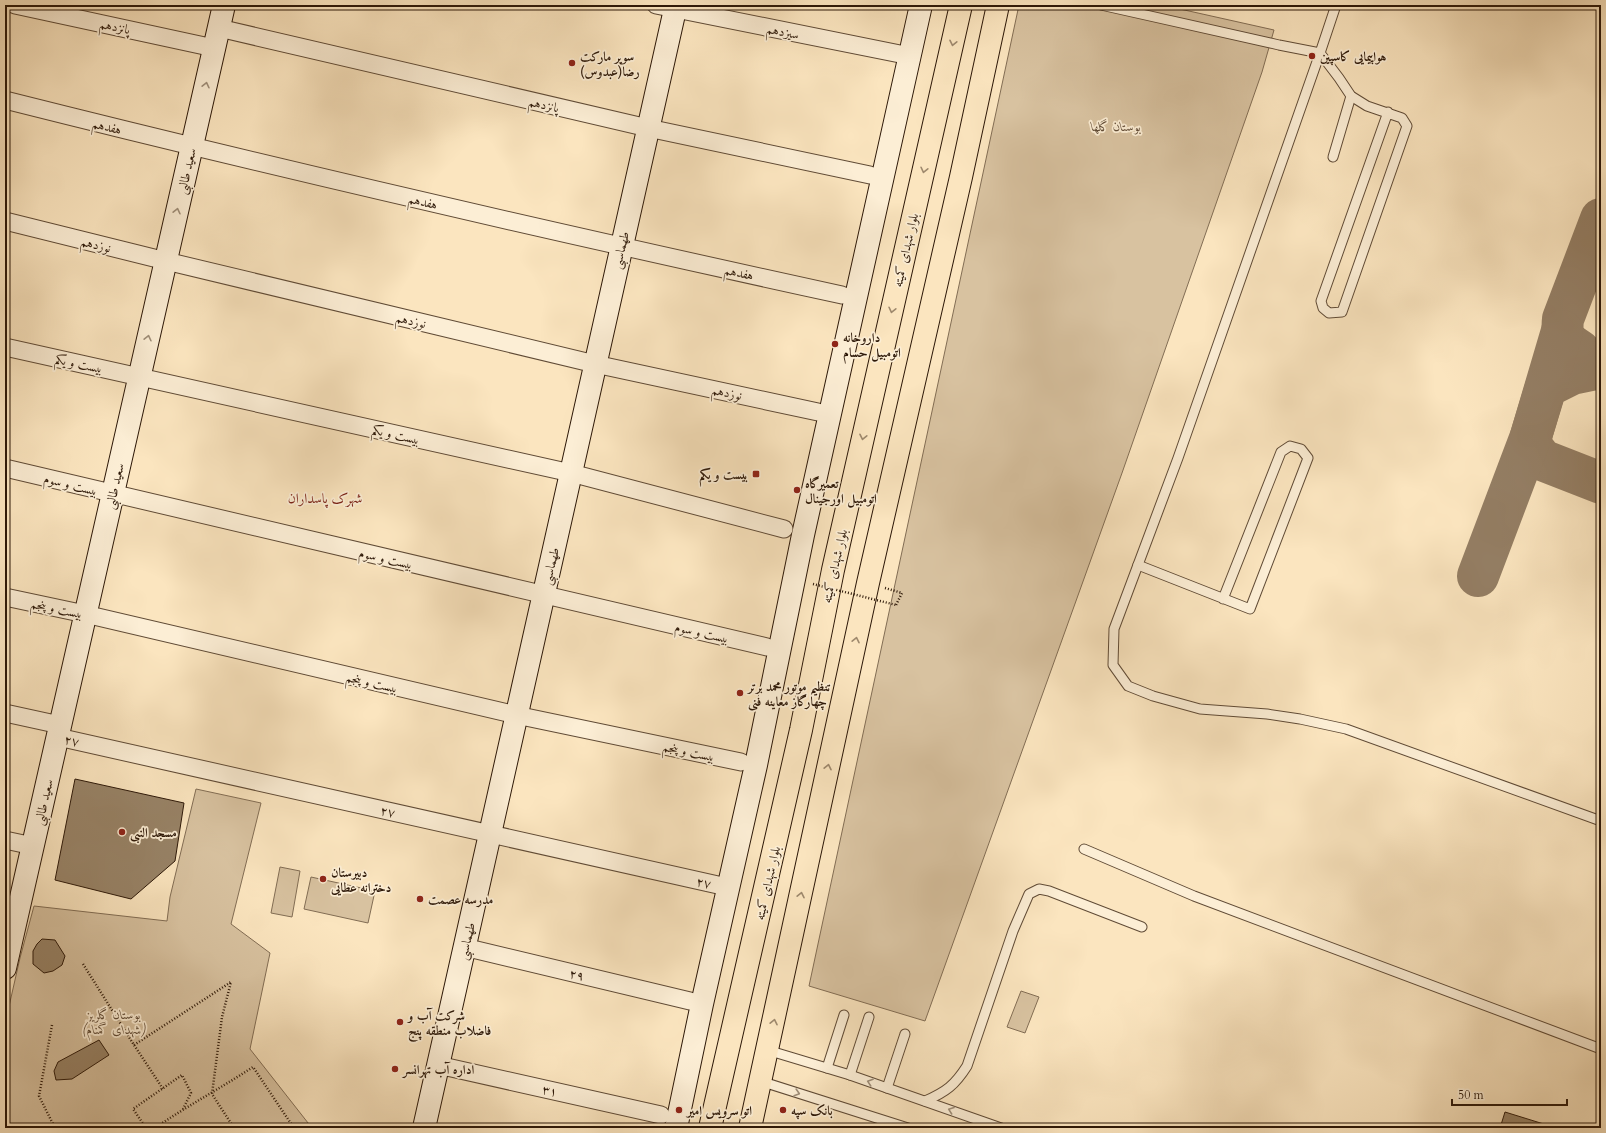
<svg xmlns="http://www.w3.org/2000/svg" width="1606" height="1133" font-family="Cardo,Amiri,serif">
	<rect width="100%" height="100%" fill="#fbe5bf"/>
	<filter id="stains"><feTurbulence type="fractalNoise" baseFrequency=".005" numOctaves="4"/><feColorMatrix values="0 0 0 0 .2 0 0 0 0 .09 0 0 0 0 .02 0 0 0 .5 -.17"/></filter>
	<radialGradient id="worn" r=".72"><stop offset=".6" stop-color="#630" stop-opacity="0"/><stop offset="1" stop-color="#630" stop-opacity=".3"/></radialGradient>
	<!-- green -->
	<g fill="#d8c2a0" stroke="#826d54">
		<path d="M1019,5H1162L1274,30L1262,72L1122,473L925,1021L809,986Z"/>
		<path d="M196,789L261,803L231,924L270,953L250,1049L312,1128H5V1024L20,958L34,906L167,921L170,897Z"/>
		<path d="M280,867L300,871L292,917L271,913Z"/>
		<path d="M311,877L375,891L368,923L304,909Z"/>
		<path d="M1021,991L1039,997L1025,1033L1007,1027Z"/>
	</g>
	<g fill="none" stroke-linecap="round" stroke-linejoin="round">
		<!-- taxiway -->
		<g stroke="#947e64" stroke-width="42">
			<path d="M1580,351C1565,342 1561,336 1563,319L1601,219"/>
			<path d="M1601,368L1572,374L1546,387L1531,436L1532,447L1542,460L1601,483"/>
			<path d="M1478,576L1531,436L1562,331"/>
		</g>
	</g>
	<!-- building -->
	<g fill="#988367" stroke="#2d1808">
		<path d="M75,779L184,803L175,861L131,899L55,880Z"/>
		<path d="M42,939L55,940L65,956L62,965L53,971L44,973L33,964V951L37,944Z"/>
		<path d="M99,1040L109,1055L72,1079L56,1080L54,1071L58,1062Z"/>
		<path d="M1505,1112L1547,1125L1546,1128H1500Z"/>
	</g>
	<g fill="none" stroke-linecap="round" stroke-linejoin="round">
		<defs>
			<g id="lane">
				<path d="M1101,5L1279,45L1320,53L1178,458L1114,629L1113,665L1128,686L1153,696L1200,709L1267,714L1300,719L1346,729L1601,821"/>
				<path d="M1336,5L1320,53L1339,78L1351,96L1367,106L1402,118L1407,126L1342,312L1329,313L1323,308L1321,301L1388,112"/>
				<path d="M1333,157L1351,96"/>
				<path d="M1138,565L1250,609L1308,458L1301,449L1290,446L1281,452L1223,599"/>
				<path d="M1084,849L1194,896L1601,1049"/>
				<path d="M767,1050L850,1075L1001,1128"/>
				<path d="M827,1068L844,1015"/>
				<path d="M850,1075L869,1017"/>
				<path d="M760,1081L908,1128"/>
				<path d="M887,1088L905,1034"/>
				<path d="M925,1101C946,1092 955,1085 967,1066L1013,931L1029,894L1039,889L1049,891L1142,927"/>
			</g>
			<g id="street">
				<path d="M15,5L214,48"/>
				<path d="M656,5L910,56"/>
				<path d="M219,28L648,128L870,175"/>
				<path d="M5,100C283,170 562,234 842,295"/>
				<path d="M5,221L166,261L595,364L818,412"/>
				<path d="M5,347L571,473L784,529"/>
				<path d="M5,468L767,647"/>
				<path d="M5,597L85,614L516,715L741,762"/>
				<path d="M5,713L60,725"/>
				<path d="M58,737L718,885"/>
				<path d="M5,840L33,846"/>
				<path d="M464,947L690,1001"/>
				<path d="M438,1065L661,1115"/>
			</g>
			<g id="secondary">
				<path d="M5,968L224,5"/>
				<path d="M424,1128L676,5"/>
				<path d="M676,1128L702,1004L756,765L803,535L921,5"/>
			</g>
			<g id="primary">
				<path d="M710,1128L801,730L833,570L961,5"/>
				<path d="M750,1128L868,583L961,177L998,5"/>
			</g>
		</defs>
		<!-- lane casing -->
		<use href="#lane" stroke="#604b36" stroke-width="11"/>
		<!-- street casing -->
		<use href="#street" stroke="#604b36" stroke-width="19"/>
		<!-- secondary casing -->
		<use href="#secondary" stroke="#2d1808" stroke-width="24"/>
		<!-- primary casing -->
		<use href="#primary" stroke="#2d1808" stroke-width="24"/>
		<!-- path -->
		<g stroke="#2d1808" stroke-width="2.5" stroke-dasharray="1 2" stroke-linecap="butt">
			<path d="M885,588L902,593L896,605"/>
			<path d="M83,964L134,1045L163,1089"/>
			<path d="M52,1025L39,1096L55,1128"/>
			<path d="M134,1045L231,982L222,1017L212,1094L234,1128"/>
			<path d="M146,1128L133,1109L182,1075L191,1093L183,1109"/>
			<path d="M155,1128C187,1106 221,1088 253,1067L294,1128"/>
		</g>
		<!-- lane -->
		<use href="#lane" stroke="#fceed5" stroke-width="9"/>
		<!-- street -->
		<use href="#street" stroke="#fceed5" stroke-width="17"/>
		<!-- secondary -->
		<use href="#secondary" stroke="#fceed5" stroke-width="22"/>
		<!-- primary -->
		<use href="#primary" stroke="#fbe5bf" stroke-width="22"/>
		<!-- path-bridge -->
		<path stroke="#2d1808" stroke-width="2.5" stroke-dasharray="1 2" stroke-linecap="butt" d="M813,584L896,605"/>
	</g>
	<!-- one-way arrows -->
	<defs><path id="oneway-chevron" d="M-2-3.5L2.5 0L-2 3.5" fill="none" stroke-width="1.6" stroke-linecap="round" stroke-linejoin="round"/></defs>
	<g stroke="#9e896d">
		<use href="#oneway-chevron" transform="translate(953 43) rotate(102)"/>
		<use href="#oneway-chevron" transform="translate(924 170) rotate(103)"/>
		<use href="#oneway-chevron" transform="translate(892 310) rotate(103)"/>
		<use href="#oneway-chevron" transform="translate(863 437) rotate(102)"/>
		<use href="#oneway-chevron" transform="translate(856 640) rotate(-78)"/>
		<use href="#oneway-chevron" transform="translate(828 767) rotate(-78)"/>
		<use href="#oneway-chevron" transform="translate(801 895) rotate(-78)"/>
		<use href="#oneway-chevron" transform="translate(774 1022) rotate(-78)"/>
	</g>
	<g stroke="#9f8e79">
		<use href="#oneway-chevron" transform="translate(206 85) rotate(-77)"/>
		<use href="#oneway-chevron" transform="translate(177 211) rotate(-77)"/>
		<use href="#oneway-chevron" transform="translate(148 338) rotate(-77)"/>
		<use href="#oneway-chevron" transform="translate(870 1082) rotate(-161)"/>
		<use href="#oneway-chevron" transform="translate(797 1093) rotate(17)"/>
		<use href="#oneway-chevron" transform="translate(951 1110) rotate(-160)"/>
	</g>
	<!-- markers -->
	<g fill="#8f2418" stroke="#fceed5" stroke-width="1.5">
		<circle cx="1312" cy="56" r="4"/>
		<circle cx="572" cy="63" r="4"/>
		<circle cx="835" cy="344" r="4"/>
		<rect x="752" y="470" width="8" height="8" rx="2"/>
		<circle cx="797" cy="490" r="4"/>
		<circle cx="740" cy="693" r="4"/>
		<circle cx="122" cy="832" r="4"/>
		<circle cx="323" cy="879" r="4"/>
		<circle cx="420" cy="899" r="4"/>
		<circle cx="400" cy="1022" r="4"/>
		<circle cx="395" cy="1069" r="4"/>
		<circle cx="679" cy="1110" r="4"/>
		<circle cx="783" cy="1110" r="4"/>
	</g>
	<g text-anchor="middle" stroke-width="3.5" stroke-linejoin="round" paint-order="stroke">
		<!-- street labels -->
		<g font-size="13" fill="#2d1808" stroke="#fceed5">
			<text transform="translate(115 26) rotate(12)" y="5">پانزدهم</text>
			<text transform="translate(783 31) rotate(11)" y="5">سیزدهم</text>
			<text transform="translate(544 104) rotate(13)" y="5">پانزدهم</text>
			<text transform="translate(107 126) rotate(14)" y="5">هفدهم</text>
			<text transform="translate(186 171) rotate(-77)" y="5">سعید طالبی</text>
			<text transform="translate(423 201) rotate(13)" y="5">هفدهم</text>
			<text transform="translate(96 244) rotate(14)" y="5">نوزدهم</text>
			<text transform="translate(620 250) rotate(-77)" y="5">طهماسبی</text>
			<text transform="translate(905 250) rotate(-77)" y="5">بلوار شهدای کمیته</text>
			<text transform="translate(739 272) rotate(12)" y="5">هفدهم</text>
			<text transform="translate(411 320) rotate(13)" y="5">نوزدهم</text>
			<text transform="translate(79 363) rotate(12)" y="5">بیست و یکم</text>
			<text transform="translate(727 392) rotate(12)" y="5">نوزدهم</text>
			<text transform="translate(396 434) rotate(13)" y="5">بیست و یکم</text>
			<text transform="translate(71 484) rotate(14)" y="5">بیست و سوم</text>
			<text transform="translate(114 486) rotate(-77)" y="5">سعید طالبی</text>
			<text transform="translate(386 558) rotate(13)" y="5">بیست و سوم</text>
			<text transform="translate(550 566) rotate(-77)" y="5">طهماسبی</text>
			<text transform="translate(834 566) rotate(-77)" y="5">بلوار شهدای کمیته</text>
			<text transform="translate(57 608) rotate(12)" y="5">بیست و پنجم</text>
			<text transform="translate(702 632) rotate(13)" y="5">بیست و سوم</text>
			<text transform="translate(372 682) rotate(13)" y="5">بیست و پنجم</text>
			<text transform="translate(72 740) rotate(13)" y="5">۲۷</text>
			<text transform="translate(689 751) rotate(12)" y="5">بیست و پنجم</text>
			<text transform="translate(43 802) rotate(-77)" y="5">سعید طالبی</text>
			<text transform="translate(388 811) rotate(13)" y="5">۲۷</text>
			<text transform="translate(704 882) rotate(13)" y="5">۲۷</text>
			<text transform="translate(767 883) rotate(-77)" y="5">بلوار شهدای کمیته</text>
			<text transform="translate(466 941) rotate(-77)" y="5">طهماسبی</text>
			<text transform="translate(577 974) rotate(13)" y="5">۲۹</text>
			<text transform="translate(550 1090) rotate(13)" y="5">۳۱</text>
		</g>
		<!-- poi labels -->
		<g font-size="13" font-weight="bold" fill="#2d1808" stroke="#fceed5" text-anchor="start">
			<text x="580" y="61">سوپر مارکت<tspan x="580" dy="15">رضا(عبدوس)</tspan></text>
			<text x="1320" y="61">هواپیمایی کاسپین</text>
			<text x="843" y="342">داروخانه<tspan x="843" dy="15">اتومبیل حسام</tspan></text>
			<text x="748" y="479" text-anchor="end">بیست و یکم</text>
			<text x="805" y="488">تعمیرگاه<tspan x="805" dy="15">اتومبیل اورجینال</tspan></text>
			<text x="748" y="691">تنظیم موتور محمد برتر<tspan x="748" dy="15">چهارگاز معاینه فنی</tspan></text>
			<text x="130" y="837">مسجد النبی</text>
			<text x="331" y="877">دبیرستان<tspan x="331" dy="15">دخترانه عطایی</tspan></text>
			<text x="428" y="904">مدرسه عصمت</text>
			<text x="408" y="1020">شرکت آب و<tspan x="408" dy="15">فاضلاب منطقه پنج</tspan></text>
			<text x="403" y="1074">اداره آب تهرانسر</text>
			<text x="687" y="1115">اتو سرویس امیر</text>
			<text x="791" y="1115">بانک سپه</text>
		</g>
		<!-- park labels -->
		<g font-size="13" font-style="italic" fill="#604b36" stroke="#fceed5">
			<text x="1116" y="131">بوستان گلها</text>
			<text x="114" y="1019">بوستان گلریز<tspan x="114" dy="15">(شهدای گمنام)</tspan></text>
		</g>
		<!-- neighbourhood labels -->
		<g font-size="14" fill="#7a1f14" stroke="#fceed5">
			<text x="325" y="503">شهرک پاسداران</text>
		</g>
	</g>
	<!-- margin -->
	<rect width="1606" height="1133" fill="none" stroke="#fbe5bf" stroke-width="20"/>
	<rect x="6" y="6" width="1594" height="1121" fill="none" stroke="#2d1808" stroke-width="2"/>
	<rect x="10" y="10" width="1586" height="1113" fill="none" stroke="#2d1808"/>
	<!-- scale -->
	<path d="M1452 1099v6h115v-6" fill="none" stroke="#2d1808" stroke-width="2"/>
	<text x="1458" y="1099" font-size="12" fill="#2d1808" stroke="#fceed5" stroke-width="3" paint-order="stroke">50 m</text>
	<rect width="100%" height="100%" filter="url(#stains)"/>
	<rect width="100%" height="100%" fill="url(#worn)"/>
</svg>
